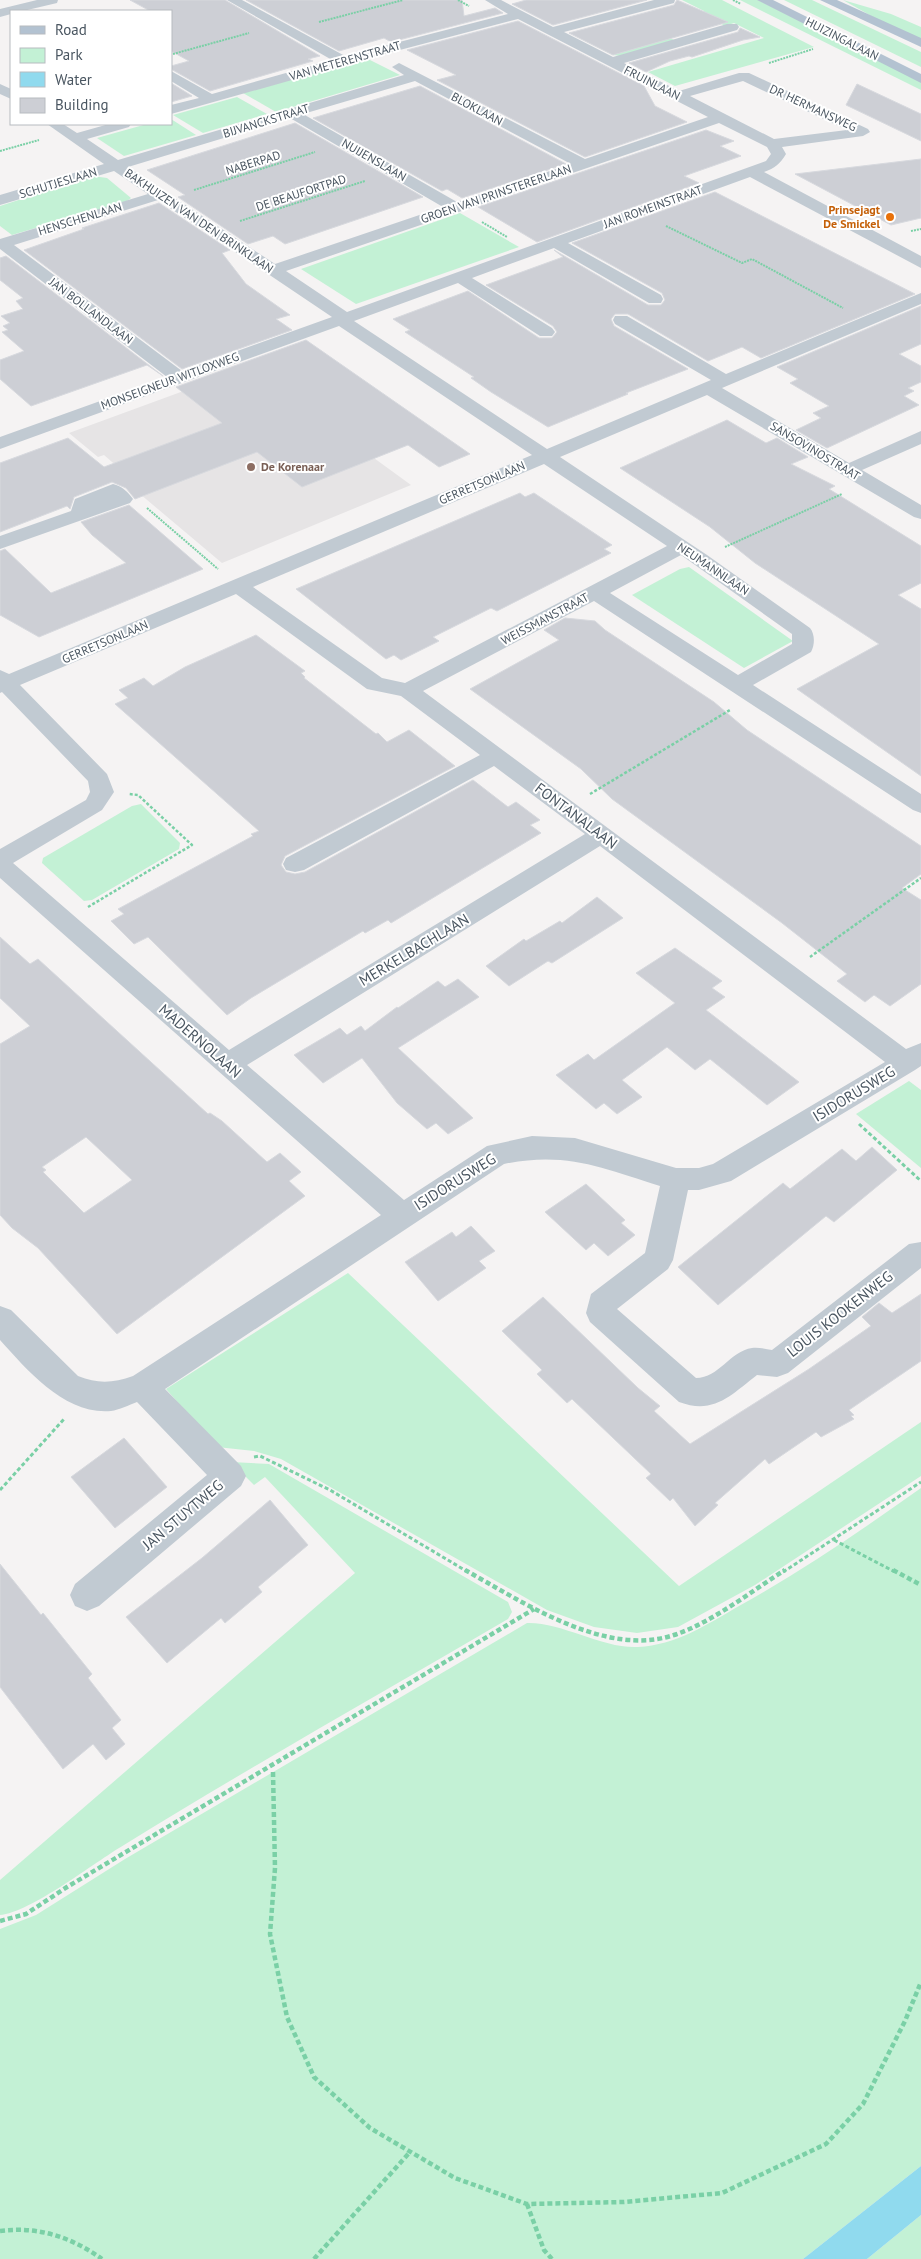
<svg xmlns="http://www.w3.org/2000/svg" width="921" height="2259" font-family="'PT Sans',sans-serif">
	<rect width="100%" height="100%" fill="#f5f3f3"/>
	<!-- education -->
	<path fill="#e6e4e5" d="M249,367L411,485L222,563L121,478L127,475L104,455L98,457L69,433Z"/>
	<!-- green -->
	<g fill="#c3f1d5">
		<path d="M682,0H722L814,47L675,86L648,72L764,38L734,23L725,26L716,21L666,36L674,40L621,56L613,55L590,43L704,11Z"/>
		<path d="M740,0H758L921,81V90Z"/>
		<path d="M784,0H812L921,52V67Z"/>
		<path d="M843,0L891,14L921,27V40L882,22Z"/>
		<path d="M366,58L400,75L276,112L243,93Z"/>
		<path d="M237,97L267,114L203,133L173,115Z"/>
		<path d="M171,119L196,135L124,156L97,138L147,124H171Z"/>
		<path d="M93,176L107,178L131,198L127,201L12,235L0,226V206Z"/>
		<path d="M460,213L519,247L356,304L301,269Z"/>
		<path d="M689,567L793,641L744,668L632,595L680,569Z"/>
		<path d="M141,804L180,843L179,849L92,900L84,901L42,863L43,858L132,806Z"/>
		<path d="M909,1081L921,1090V1168L856,1114Z"/>
		<path d="M348,1273L679,1586L921,1422V1476L755,1585L678,1627L637,1633L594,1627L547,1610L281,1459L254,1451L217,1447L166,1389Z"/>
		<path d="M231,1462L269,1464L508,1602L512,1612L508,1619C380,1694 250,1767 124,1845C95,1862 30,1913 0,1915V1880L355,1573L265,1477L254,1485Z"/>
		<path d="M921,1488V2166L803,2259H0V1929L36,1915L125,1859L527,1623C562,1622 603,1649 638,1647C676,1645 706,1625 739,1606C802,1571 862,1530 921,1488Z"/>
		<path d="M921,2215V2259H867Z"/>
	</g>
	<!-- water -->
	<path fill="#90daee" d="M921,2166V2215L867,2259H803Z"/>
	<!-- building -->
	<g fill="#cdcfd5" stroke="#d7d9de" fill-rule="evenodd">
		<path d="M130,0H225L320,56L308,59L313,61L210,91L171,69V66L189,61L171,51V11H150Z"/>
		<path d="M246,0H462L464,16L495,8L503,13L391,42L384,38L339,51Z"/>
		<path d="M526,0H647L553,25L512,4Z"/>
		<path d="M677,0L728,22L613,55L569,33L674,5Z"/>
		<path d="M518,21L644,86L655,106L687,122L585,157L437,80L456,75L407,50Z"/>
		<path d="M740,28L760,37L743,40L692,57L689,56L670,61L646,72L629,63L738,32Z"/>
		<path d="M171,83L192,96L171,102Z"/>
		<path d="M857,84L921,114V141L846,105Z"/>
		<path d="M420,86L566,164L462,198L447,189L442,191L313,118Z"/>
		<path d="M295,123L423,197L285,244L273,236L248,244L178,197L185,195L147,170Z"/>
		<path d="M706,130L734,141L720,146L741,156L684,176L699,183L537,242L478,207Z"/>
		<path d="M921,159V218L891,225L795,174Z"/>
		<path d="M715,192L915,294L761,358L742,347L708,361L628,314H615L611,319L614,326L688,369L626,393L628,394L548,427L491,392L471,378L474,377L405,332L410,330L393,319L468,291L539,338H552L557,332L553,326L486,285L563,257L554,250L648,305H661L665,300L662,293L572,243Z"/>
		<path d="M159,203L230,250L222,253L246,284L290,315L276,319L292,330L182,369L24,250L84,229L82,228Z"/>
		<path d="M6,256L163,376L147,365L31,406L0,379V360L24,351L2,332L8,330L3,326L10,323L1,316L23,309L16,301L23,298L0,280V258Z"/>
		<path d="M921,306V344L899,354L921,366V382L908,388L914,391L904,396L919,405L827,448L796,430L821,418L813,413L829,406L790,383L798,379L777,367Z"/>
		<path d="M306,340L470,454L439,467L408,445L302,487L257,452L135,499L126,488L112,482L74,497L70,509L67,506L0,532V463L68,438L104,467L222,423L176,387Z"/>
		<path d="M727,420L766,443L777,438L808,457L791,464L835,486L829,489L921,546V583L898,595L921,609V776L797,689L879,644L755,563L710,527L620,468Z"/>
		<path d="M520,493L525,497L534,493L612,545L604,549L611,553L497,611L491,608L433,637L439,641L401,660L394,655L386,659L296,589Z"/>
		<path d="M129,505L203,569L39,637L0,615V551L5,549L51,593L126,563L92,535L81,522Z"/>
		<path d="M565,618L595,621L605,630L714,702L747,730L921,846V874L902,888L921,900V984L890,1006L874,995L865,1002L837,981L847,974L782,923L612,799L581,769L470,689L559,640L544,630Z"/>
		<path d="M256,635L305,671L301,673L305,677L304,678L376,734L378,733L387,742L409,730L455,766L285,856L281,865L286,872L295,874L305,872L473,780L508,807L516,802L540,820L530,825L541,833L391,923L388,920L365,933L363,931L251,998L227,1015L148,937L134,944L111,921L124,914L118,909L253,836L251,834L259,831L115,704L128,698L119,690L144,678L153,686L185,667Z"/>
		<path d="M597,897L623,918L552,963L548,961L509,986L486,966L524,939L526,941L560,921L562,923Z"/>
		<path d="M0,937L30,964L38,959L208,1114L210,1113L222,1121L267,1162L280,1153L301,1172L289,1181L305,1196L117,1334L38,1248L12,1228L0,1215V1044L30,1026L0,998ZM86,1137L132,1180L84,1213L43,1172L46,1170L42,1167Z"/>
		<path d="M675,948L722,981L712,988L725,997L706,1010L799,1082L767,1105L710,1059L695,1070L667,1047L622,1080L642,1097L617,1114L604,1103L596,1109L556,1075L588,1054L594,1060L675,1003L636,973Z"/>
		<path d="M458,979L479,997L398,1048L473,1118L448,1134L436,1123L427,1129L397,1103L362,1058L323,1083L294,1055L340,1028L347,1035L361,1026L365,1031L397,1007L398,1008L438,981L445,987Z"/>
		<path d="M872,1147L897,1170L834,1222L826,1216L718,1305L678,1267L783,1183L790,1189L842,1149L856,1161Z"/>
		<path d="M586,1184L625,1220L621,1223L635,1235L608,1256L594,1243L586,1250L545,1212Z"/>
		<path d="M471,1226L495,1251L479,1261L486,1268L438,1301L405,1262L452,1232L456,1237Z"/>
		<path d="M921,1294V1361L849,1410L854,1415L851,1416L854,1419L821,1437L816,1432L769,1464L765,1459L715,1503L718,1505L695,1526L673,1498L670,1501L646,1478L651,1474L572,1399L567,1403L537,1374L542,1370L502,1331L543,1297L638,1388L660,1406L654,1411L690,1444L809,1369L871,1326L862,1317L879,1303L892,1313Z"/>
		<path d="M124,1438L167,1487L115,1528L71,1477Z"/>
		<path d="M270,1500L308,1545L258,1587L262,1592L225,1623L221,1618L167,1663L126,1617L202,1558Z"/>
		<path d="M0,1564L41,1615L43,1613L92,1674L88,1678L121,1720L112,1728L125,1744L106,1760L93,1744L63,1769L0,1687Z"/>
	</g>
	<g fill="none" stroke-linecap="round" stroke-linejoin="round">
		<!-- path-far3 -->
		<g stroke="#7ad0a6" stroke-width="2" stroke-dasharray="2 1" stroke-linecap="butt">
			<path d="M458,0L469,6"/>
			<path d="M733,0L741,4"/>
			<path d="M319,22L403,0"/>
			<path d="M173,54L249,33"/>
			<path d="M769,63L813,49"/>
			<path d="M0,151L39,140"/>
			<path d="M194,190L315,152"/>
			<path d="M240,221L365,181"/>
			<path d="M482,222L507,237"/>
			<path d="M666,226L742,263L752,259L843,308"/>
			<path d="M911,231L921,229"/>
			<path d="M147,508L218,569"/>
			<path d="M725,547L842,494"/>
		</g>
		<!-- path-far2 -->
		<g stroke="#7ad0a6" stroke-width="2.5" stroke-dasharray="3 2" stroke-linecap="butt">
			<path d="M590,794L730,710"/>
			<path d="M88,907L192,845L138,795L129,794"/>
			<path d="M810,957L921,878"/>
		</g>
		<!-- path-far1 -->
		<g stroke="#7ad0a6" stroke-width="3" stroke-dasharray="4 2.5" stroke-linecap="butt">
			<path d="M859,1124L921,1181"/>
			<path d="M254,1457L260,1456L330,1490L468,1572"/>
			<path d="M0,1490L64,1419"/>
			<path d="M834,1540L895,1572"/>
			<path d="M783,1572L921,1482"/>
		</g>
		<!-- path -->
		<g stroke="#7ad0a6" stroke-width="4.5" stroke-dasharray="5 3" stroke-linecap="butt">
			<path d="M465,1570C523,1602 605,1658 674,1635C713,1622 750,1592 785,1570"/>
			<path d="M893,1570L921,1585"/>
			<path d="M273,1772L275,1868L270,1934L287,2017L314,2077L370,2128L455,2178L527,2204L624,2202L722,2193L826,2144L863,2104L905,2021L921,1982"/>
			<path d="M0,1921L26,1914L67,1887L534,1609"/>
			<path d="M527,2204L544,2250L552,2259"/>
			<path d="M0,2231C38,2226 71,2237 102,2259"/>
			<path d="M314,2259L410,2152"/>
		</g>
		<!-- minor -->
		<g fill="#c1cad2" fill-rule="evenodd">
			<path d="M37,0H58L57,3L23,11H11V14L0,17V9Z"/>
			<path d="M227,0H242L345,56L508,14L485,0H501L553,27L654,0H675L674,3L564,32L613,57L727,24H737L739,27L737,30L624,63L679,91L739,73H749L868,129L870,132L863,136L782,147L786,154C780,164 775,168 764,172L921,256V268L750,177L568,243L661,295L663,299L661,303H649L554,248L472,278L552,328L555,332L552,336H540L458,283L354,321L547,449L711,380L615,324L613,320L615,316H627L726,374L921,293V304L722,388L849,463L921,431V444L862,470L921,505V519L914,517L707,395L560,457L707,555L810,628C815,634 815,645 811,652L753,685L921,794V813L913,810L594,601L423,691L906,1049L921,1043V1066L915,1070L731,1181L699,1190H688L673,1260L668,1269L617,1309L696,1378C719,1378 730,1351 752,1348C758,1347 766,1349 772,1350L909,1244L921,1242V1268L788,1373L777,1377L757,1375C731,1395 714,1415 679,1402L590,1322L586,1313L591,1294L645,1253L660,1186C603,1168 566,1151 504,1164L165,1389L241,1466L246,1476L241,1486L99,1606L87,1611L75,1606L70,1595L75,1584L207,1475L137,1402C129,1405 119,1410 111,1411C65,1415 28,1371 0,1340V1306L11,1310L78,1376C98,1384 113,1383 133,1376L381,1215L0,878V849L86,800L90,792L88,781L2,692L0,693V670L9,674L532,455L339,326L0,449V437L167,377L0,249V239L148,194L114,171L0,205V195L104,164L47,124H63L77,133L109,124H131L129,127L87,139L118,160L404,75L392,67L399,63L585,159L708,117L518,19L377,56L171,114V105L199,98L171,81V71L212,94L332,60ZM415,81L571,164L457,202L303,114ZM743,81L847,130L774,139L690,96ZM290,118L443,207L275,264L128,167ZM719,123L767,147L771,154L766,161L347,312L286,271ZM158,200L332,317L182,371L14,245ZM544,464L667,546L405,683L382,678L253,587ZM681,555L792,634V644L738,675L610,593ZM236,594L367,689L401,696L480,755L286,858L283,864L286,870L295,872L304,870L494,766L585,834L229,1050L13,863L102,810L114,792L107,774L20,685ZM600,846L885,1062L713,1164L699,1168H676L575,1138L532,1136L487,1146L404,1200L247,1065Z"/>
			<path d="M0,84L11,89V99L0,94Z"/>
			<path d="M113,484C122,486 128,492 133,499L130,503L0,549V536L71,511L75,499Z"/>
		</g>
		<!-- major -->
		<g fill="#b3c2d1" fill-rule="evenodd">
			<path d="M757,0H773L921,74V83Z"/>
			<path d="M820,0H837L921,38V47Z"/>
		</g>
	</g>
	<!-- markers -->
	<circle fill="#e8710a" stroke="#fff" stroke-width="2" cx="890" cy="217" r="5"/>
	<circle fill="#8d6e63" stroke="#fff" stroke-width="2" cx="251" cy="467" r="5"/>
	<g text-anchor="middle" stroke-width="4" stroke-linejoin="round" paint-order="stroke">
		<!-- far-street labels -->
		<g font-size="12" fill="#4a5661" stroke="#fff">
			<text transform="translate(842 39) rotate(27)" y="4">HUIZINGALAAN</text>
			<text transform="translate(345 61) rotate(-16)" y="4">VAN METERENSTRAAT</text>
			<text transform="translate(652 83) rotate(27)" y="4">FRUINLAAN</text>
			<text transform="translate(813 108) rotate(25)" y="4">DR HERMANSWEG</text>
			<text transform="translate(477 109) rotate(28)" y="4">BLOKLAAN</text>
			<text transform="translate(266 121) rotate(-17)" y="4">BIJVANCKSTRAAT</text>
			<text transform="translate(374 160) rotate(30)" y="4">NUIJENSLAAN</text>
			<text transform="translate(253 163) rotate(-17)" y="4">NABERPAD</text>
			<text transform="translate(58 183) rotate(-17)" y="4">SCHUTJESLAAN</text>
			<text transform="translate(301 193) rotate(-18)" y="4">DE BEAUFORTPAD</text>
			<text transform="translate(496 194) rotate(-19)" y="4">GROEN VAN PRINSTERERLAAN</text>
			<text transform="translate(653 207) rotate(-20)" y="4">JAN ROMEINSTRAAT</text>
			<text transform="translate(80 219) rotate(-17)" y="4">HENSCHENLAAN</text>
			<text transform="translate(199 221) rotate(34)" y="4">BAKHUIZEN VAN DEN BRINKLAAN</text>
			<text transform="translate(91 311) rotate(37)" y="4">JAN BOLLANDLAAN</text>
			<text transform="translate(170 381) rotate(-20)" y="4">MONSEIGNEUR WITLOXWEG</text>
			<text transform="translate(815 451) rotate(31)" y="4">SANSOVINOSTRAAT</text>
			<text transform="translate(482 483) rotate(-23)" y="4">GERRETSONLAAN</text>
			<text transform="translate(713 569) rotate(34)" y="4">NEUMANNLAAN</text>
			<text transform="translate(545 619) rotate(-28)" y="4">WEISSMANSTRAAT</text>
			<text transform="translate(105 642) rotate(-23)" y="4">GERRETSONLAAN</text>
		</g>
		<!-- far-food labels -->
		<g font-size="12" font-weight="bold" fill="#c56008" stroke="#fff" text-anchor="end">
			<text x="880" y="214">Prinsejagt<tspan x="880" dy="14">De Smickel</tspan></text>
		</g>
		<!-- far-education labels -->
		<g font-size="12" font-weight="bold" fill="#785e54" stroke="#fff" text-anchor="start">
			<text x="261" y="471">De Korenaar</text>
		</g>
		<!-- street labels -->
		<g font-size="15" fill="#4a5661" stroke="#fff">
			<text transform="translate(576 816) rotate(37)" y="5">FONTANALAAN</text>
			<text transform="translate(414 950) rotate(-31)" y="5">MERKELBACHLAAN</text>
			<text transform="translate(200 1041) rotate(41)" y="5">MADERNOLAAN</text>
			<text transform="translate(854 1094) rotate(-31)" y="5">ISIDORUSWEG</text>
			<text transform="translate(455 1182) rotate(-32)" y="5">ISIDORUSWEG</text>
			<text transform="translate(840 1314) rotate(-38)" y="5">LOUIS KOOKENWEG</text>
			<text transform="translate(183 1515) rotate(-40)" y="5">JAN STUYTWEG</text>
		</g>
	</g>
	<!-- legend -->
	<rect x="10" y="10" width="162" height="115" fill="#ffffff" stroke="#b7bbc0"/>
	<rect x="20" y="26" width="25" height="8" fill="#b3c2d1" stroke="#b7bbc0"/>
	<text x="55" y="35" font-size="15" fill="#4a5661">Road</text>
	<rect x="20" y="48" width="25" height="15" fill="#c3f1d5" stroke="#b7bbc0"/>
	<text x="55" y="60" font-size="15" fill="#4a5661">Park</text>
	<rect x="20" y="72" width="25" height="15" fill="#90daee" stroke="#b7bbc0"/>
	<text x="55" y="85" font-size="15" fill="#4a5661">Water</text>
	<rect x="20" y="98" width="25" height="15" fill="#cdcfd5" stroke="#b7bbc0"/>
	<text x="55" y="110" font-size="15" fill="#4a5661">Building</text>
</svg>
